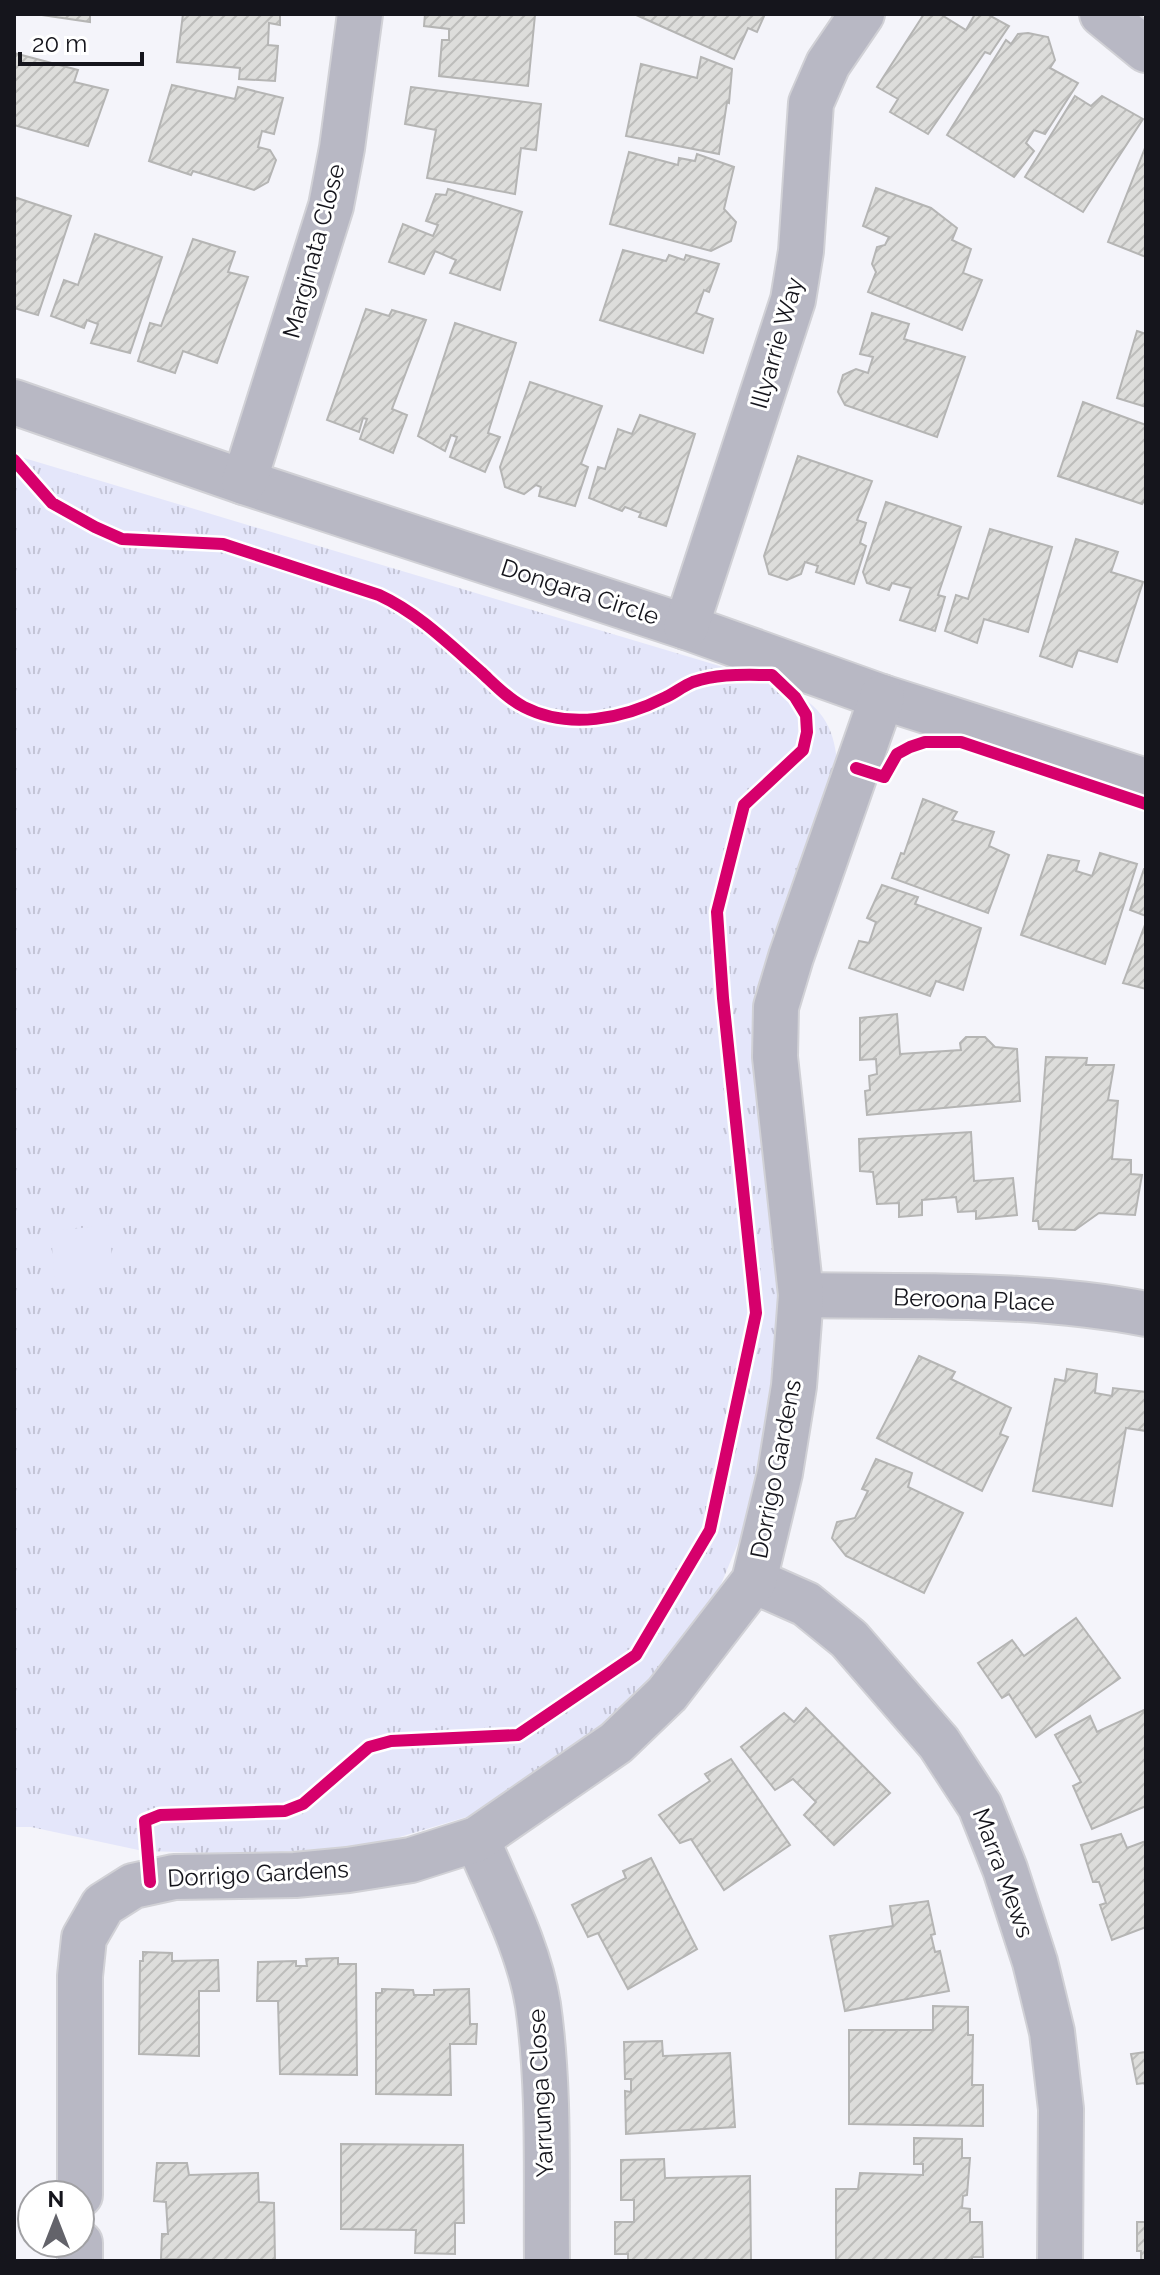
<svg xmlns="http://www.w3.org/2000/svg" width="1160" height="2275" font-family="Raleway,sans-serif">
	<defs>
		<pattern id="park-tufts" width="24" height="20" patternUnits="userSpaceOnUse" patternTransform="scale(2)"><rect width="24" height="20" fill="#e4e6fa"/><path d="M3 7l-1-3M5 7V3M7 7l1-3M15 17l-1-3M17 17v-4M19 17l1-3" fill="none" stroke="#c3c4d6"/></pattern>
		<pattern id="building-hatch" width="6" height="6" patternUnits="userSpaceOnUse" patternTransform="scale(2)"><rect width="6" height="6" fill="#dddddb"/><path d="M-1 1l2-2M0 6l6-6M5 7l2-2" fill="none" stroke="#bdbdbb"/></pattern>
	</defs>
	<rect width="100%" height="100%" fill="#f4f4fa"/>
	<!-- park -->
	<path fill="url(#park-tufts)" d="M14,455L783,685C823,708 834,724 838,769L774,957L779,1260L775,1376L764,1448L746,1524L719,1589L682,1641L632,1700L560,1760L473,1815L373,1845L250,1854L143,1851L31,1827H14Z"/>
	<!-- pitch -->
	<path fill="#e4e6fa" d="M110,1225L113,1287L55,1289L51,1231Z"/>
	<!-- building -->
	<g fill="url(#building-hatch)" stroke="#b5b5b4" stroke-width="2">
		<path d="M35,14H90V22Z"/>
		<path d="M183,14H280V25L269,23L268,45L278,46L275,81L239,79L240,68L177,62Z"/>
		<path d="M425,14L535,15L528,86L439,76L442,40H449V29L424,26Z"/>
		<path d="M634,14H765L757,32L748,28L734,59Z"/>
		<path d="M924,14H940L966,30L975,14H987L1009,26L990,54L985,52L928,134L890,112L898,99L877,87Z"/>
		<path d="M1028,33L1048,37L1055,60L1050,68L1078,83L1045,134L1034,130L1026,143L1034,151L1014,177L947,135L1006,40L1011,44L1018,34Z"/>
		<path d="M14,53L78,70L74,82L108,90L88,146L14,125Z"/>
		<path d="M701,57L732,69L729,103L727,102L719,154L626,136L641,64L697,78Z"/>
		<path d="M172,85L235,99L238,87L283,98L274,134L262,131L258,147L270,150L276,160L268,182L254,190L193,171L191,175L149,161Z"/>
		<path d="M411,87L541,104L536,150L521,148L515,194L427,178L436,130L405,124Z"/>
		<path d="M1075,96L1091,106L1102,96L1143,119L1083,212L1025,177Z"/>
		<path d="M1145,148H1146V257L1108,242Z"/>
		<path d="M629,152L678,165L679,158L695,161L697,154L734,167L724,209L736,222L731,241L711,251L610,224Z"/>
		<path d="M876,188L931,208L957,228L952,240L971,249L963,273L982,280L962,330L868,292L876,272L872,264L877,247L885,245L889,237L863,226Z"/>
		<path d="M448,189L522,212L500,290L450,273L456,260L435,251L424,274L389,262L403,224L433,236L438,225L426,221L436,194L446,195Z"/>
		<path d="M14,197L71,216L38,315L14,308Z"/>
		<path d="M95,234L162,257L130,353L91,343L98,324L87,320L84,328L51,316L64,280L78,285Z"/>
		<path d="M193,239L235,252L228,272L248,277L217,363L183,351L175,373L138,361L150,323L161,326Z"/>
		<path d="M623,250L666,261L669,255L684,260L686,255L719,264L709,292L704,290L696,313L713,319L703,353L600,320Z"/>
		<path d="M366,309L389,316L392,310L426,320L392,409L407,415L393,453L360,439L367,419L363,418L359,432L327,420Z"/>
		<path d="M872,313L909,324L904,339L965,357L937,437L845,405L838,392L843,375L856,369L868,373L873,357L860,354Z"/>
		<path d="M455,323L516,343L488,433L500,437L485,472L450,457L457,437L451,435L445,451L418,436Z"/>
		<path d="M1137,331L1146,334V407L1117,398Z"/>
		<path d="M530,382L602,406L581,464L588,467L575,506L539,496L541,487L536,485L524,494L505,487L500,467Z"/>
		<path d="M1083,402L1146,425V498L1142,504L1058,476Z"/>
		<path d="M640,415L695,434L666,526L639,517L641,513L625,507L622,511L589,498L598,467L605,469L618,429L632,434Z"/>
		<path d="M798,456L872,481L857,520L866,523L860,543L866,546L854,584L816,572L818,566L805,562L801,574L787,580L769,574L764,556Z"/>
		<path d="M886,502L961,527L938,595L945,597L935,631L900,620L911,588L892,583L889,590L867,583L863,572Z"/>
		<path d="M990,529L1052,547L1028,632L984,619L977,643L945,631L956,595L968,599Z"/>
		<path d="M1076,539L1118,552L1111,572L1143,582L1117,662L1078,650L1072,667L1040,656Z"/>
		<path d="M923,799L957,812L952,820L994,832L989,846L1009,855L988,913L892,878L901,853L904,854Z"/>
		<path d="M1100,853L1137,864L1105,964L1021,935L1048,855L1079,861L1076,871L1092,876Z"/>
		<path d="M1144,869H1146V916L1130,910Z"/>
		<path d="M882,885L918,897L915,904L981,928L963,990L936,981L930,996L849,968L859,941L869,943L876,922L867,918Z"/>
		<path d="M1146,922V989L1123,983Z"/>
		<path d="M897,1014L900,1054L961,1050L960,1043L966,1037H985L995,1047L1017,1049L1020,1101L867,1115L865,1091L870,1090L869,1076L877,1074L876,1059L860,1060V1018Z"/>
		<path d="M1046,1057L1087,1058L1086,1065H1114L1108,1100L1118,1101L1112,1159L1131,1160V1174L1142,1175L1135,1215L1099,1213L1075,1230L1039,1229L1038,1221H1033Z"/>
		<path d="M971,1132L974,1181L1013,1178L1017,1215L976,1219V1211L958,1212L956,1197L922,1200V1215L899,1217V1203L877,1204L873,1172L860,1171L859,1139Z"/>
		<path d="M919,1356L955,1372L951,1379L1011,1408L1000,1434L1008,1437L982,1491L877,1438Z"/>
		<path d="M1067,1369L1097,1374L1095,1393L1112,1396L1113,1388L1146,1392V1431L1126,1428L1112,1506L1033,1491L1055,1379L1065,1381Z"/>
		<path d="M876,1459L912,1473L908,1487L963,1513L924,1593L846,1556L832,1538L837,1522L855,1518L868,1491L862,1489Z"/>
		<path d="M1076,1618L1120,1678L1036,1737L1009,1694L1002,1698L978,1663L1012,1640L1024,1656Z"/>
		<path d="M806,1708L890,1793L834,1845L804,1815L816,1802L793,1779L775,1790L741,1747L784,1713L794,1722Z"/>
		<path d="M1146,1709V1806L1092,1829L1073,1786L1081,1782L1055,1735L1090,1716L1097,1732Z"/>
		<path d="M731,1759L790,1845L724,1890L691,1839L680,1843L659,1815L710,1781L705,1774Z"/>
		<path d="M1121,1834L1127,1848L1146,1841V1927L1112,1940L1100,1905L1106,1903L1099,1882H1093L1081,1845Z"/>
		<path d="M651,1858L697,1949L628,1989L598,1933L588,1937L572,1905L626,1878L623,1871Z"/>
		<path d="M928,1901L935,1934L931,1935L935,1952L940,1951L949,1991L845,2011L830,1936L893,1926L890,1906Z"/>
		<path d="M143,1952L172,1953V1961L218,1960L219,1991H199V2056L139,2054L140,1961H143Z"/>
		<path d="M338,1958V1964H356L357,2075L280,2074L278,2001H257L258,1962L296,1961V1966H307L306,1959Z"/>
		<path d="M382,1989L413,1990L414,1995H434V1990L469,1989L470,2024H477L476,2044H450L451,2095L376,2094V1993H382Z"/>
		<path d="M933,2006L968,2007V2035H973L972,2085H983V2126L849,2124V2030H933Z"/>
		<path d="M662,2041L663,2056L730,2053L735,2127L626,2134L625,2091L631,2092V2079H625L624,2042Z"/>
		<path d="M1146,2052V2087L1144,2083L1137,2084L1131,2054Z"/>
		<path d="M914,2138L962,2139V2158H970L967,2195L963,2196L962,2208L970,2209V2222H982L983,2257H972V2261H836V2189H858L860,2173L923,2175V2164H914Z"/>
		<path d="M341,2144L463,2145L464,2223H455V2254L415,2253L416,2230L341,2229Z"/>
		<path d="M664,2159L665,2178L750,2176L751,2261H628V2254H615V2222H634V2200H621V2160Z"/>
		<path d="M157,2163H187L189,2175L258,2173L259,2202L274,2203L275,2261L161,2259L162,2234H168L166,2202L154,2201Z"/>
		<path d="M1137,2222H1146V2261H1141V2251H1137Z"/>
	</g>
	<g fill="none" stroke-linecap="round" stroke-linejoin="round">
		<defs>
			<g id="minor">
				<path d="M1102,14L1146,50"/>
				<path d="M14,402L244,482L686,627L882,697L1146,781"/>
				<path d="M244,482L331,206L342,148L360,14"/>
				<path d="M686,627L793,300L801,251L811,103L828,64L862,14"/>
				<path d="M801,1295C916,1297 1033,1292 1146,1314"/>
				<path d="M754,1581L806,1604L849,1639L939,1743L980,1806L1005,1869L1035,1962L1052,2032L1061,2109L1060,2261"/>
				<path d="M477,1839C499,1892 529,1948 538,2005C550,2089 546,2176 547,2261"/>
				<path d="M80,2195V1976L84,1938L103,1905L133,1886L174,1877L295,1875L348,1870L411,1860L477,1839L616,1743L667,1694L754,1581L780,1473L794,1386L801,1295L775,1057L776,1007L791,957L882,697"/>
				<path d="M80,2243V2261"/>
			</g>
		</defs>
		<!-- minor casing -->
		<use href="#minor" stroke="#d1d1d6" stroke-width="48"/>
		<!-- minor -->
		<use href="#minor" stroke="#b8b8c4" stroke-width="44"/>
		<defs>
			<g id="cycleway">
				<path d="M14,460L52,503L95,527L122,539L223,544L379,595C418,613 449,644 481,672C494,684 508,699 524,707C569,730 623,719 666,697C675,693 683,686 693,682C719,673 745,675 772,675L795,697L806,715L807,732L803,750L744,805L717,912L723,998L756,1313L710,1530L636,1655L518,1735L391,1741L369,1747L303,1804L285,1811L160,1815L145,1821L150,1882"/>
				<path d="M856,768L884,777L897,754L910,747L925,742H961L1146,804"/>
			</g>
		</defs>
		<!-- cycleway casing -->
		<use href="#cycleway" stroke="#fff" stroke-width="17"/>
		<!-- cycleway -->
		<use href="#cycleway" stroke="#d6006c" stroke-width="12"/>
	</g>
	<g text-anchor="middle" stroke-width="6" stroke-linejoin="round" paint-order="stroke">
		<!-- street labels -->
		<g font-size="24" fill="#15151c" stroke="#fff">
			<text transform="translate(314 251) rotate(-75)" y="8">Marginata Close</text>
			<text transform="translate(777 343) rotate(-74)" y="8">Illyarrie Way</text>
			<text transform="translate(580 592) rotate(18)" y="8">Dongara Circle</text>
			<text transform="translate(974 1300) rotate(2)" y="8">Beroona Place</text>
			<text transform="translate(776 1469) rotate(-79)" y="8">Dorrigo Gardens</text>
			<text transform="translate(1003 1873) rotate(70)" y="8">Marra Mews</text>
			<text transform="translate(258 1874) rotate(-3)" y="8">Dorrigo Gardens</text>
			<text transform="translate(541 2093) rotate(-93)" y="8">Yarrunga Close</text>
		</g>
	</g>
	<!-- border -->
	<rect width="1160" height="2275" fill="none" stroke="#15151c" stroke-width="32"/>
	<!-- north arrow -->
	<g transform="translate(56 2219)"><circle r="38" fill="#ffffff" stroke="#a1a1a4" stroke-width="2"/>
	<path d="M0-6L14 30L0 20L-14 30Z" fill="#63636a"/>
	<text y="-12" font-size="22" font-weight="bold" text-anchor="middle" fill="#15151c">N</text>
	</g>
	<!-- scale -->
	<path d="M20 52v12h122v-12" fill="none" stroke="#15151c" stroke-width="4"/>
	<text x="32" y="52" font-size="24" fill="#15151c" stroke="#ffffff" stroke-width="6" paint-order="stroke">20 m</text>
</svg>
